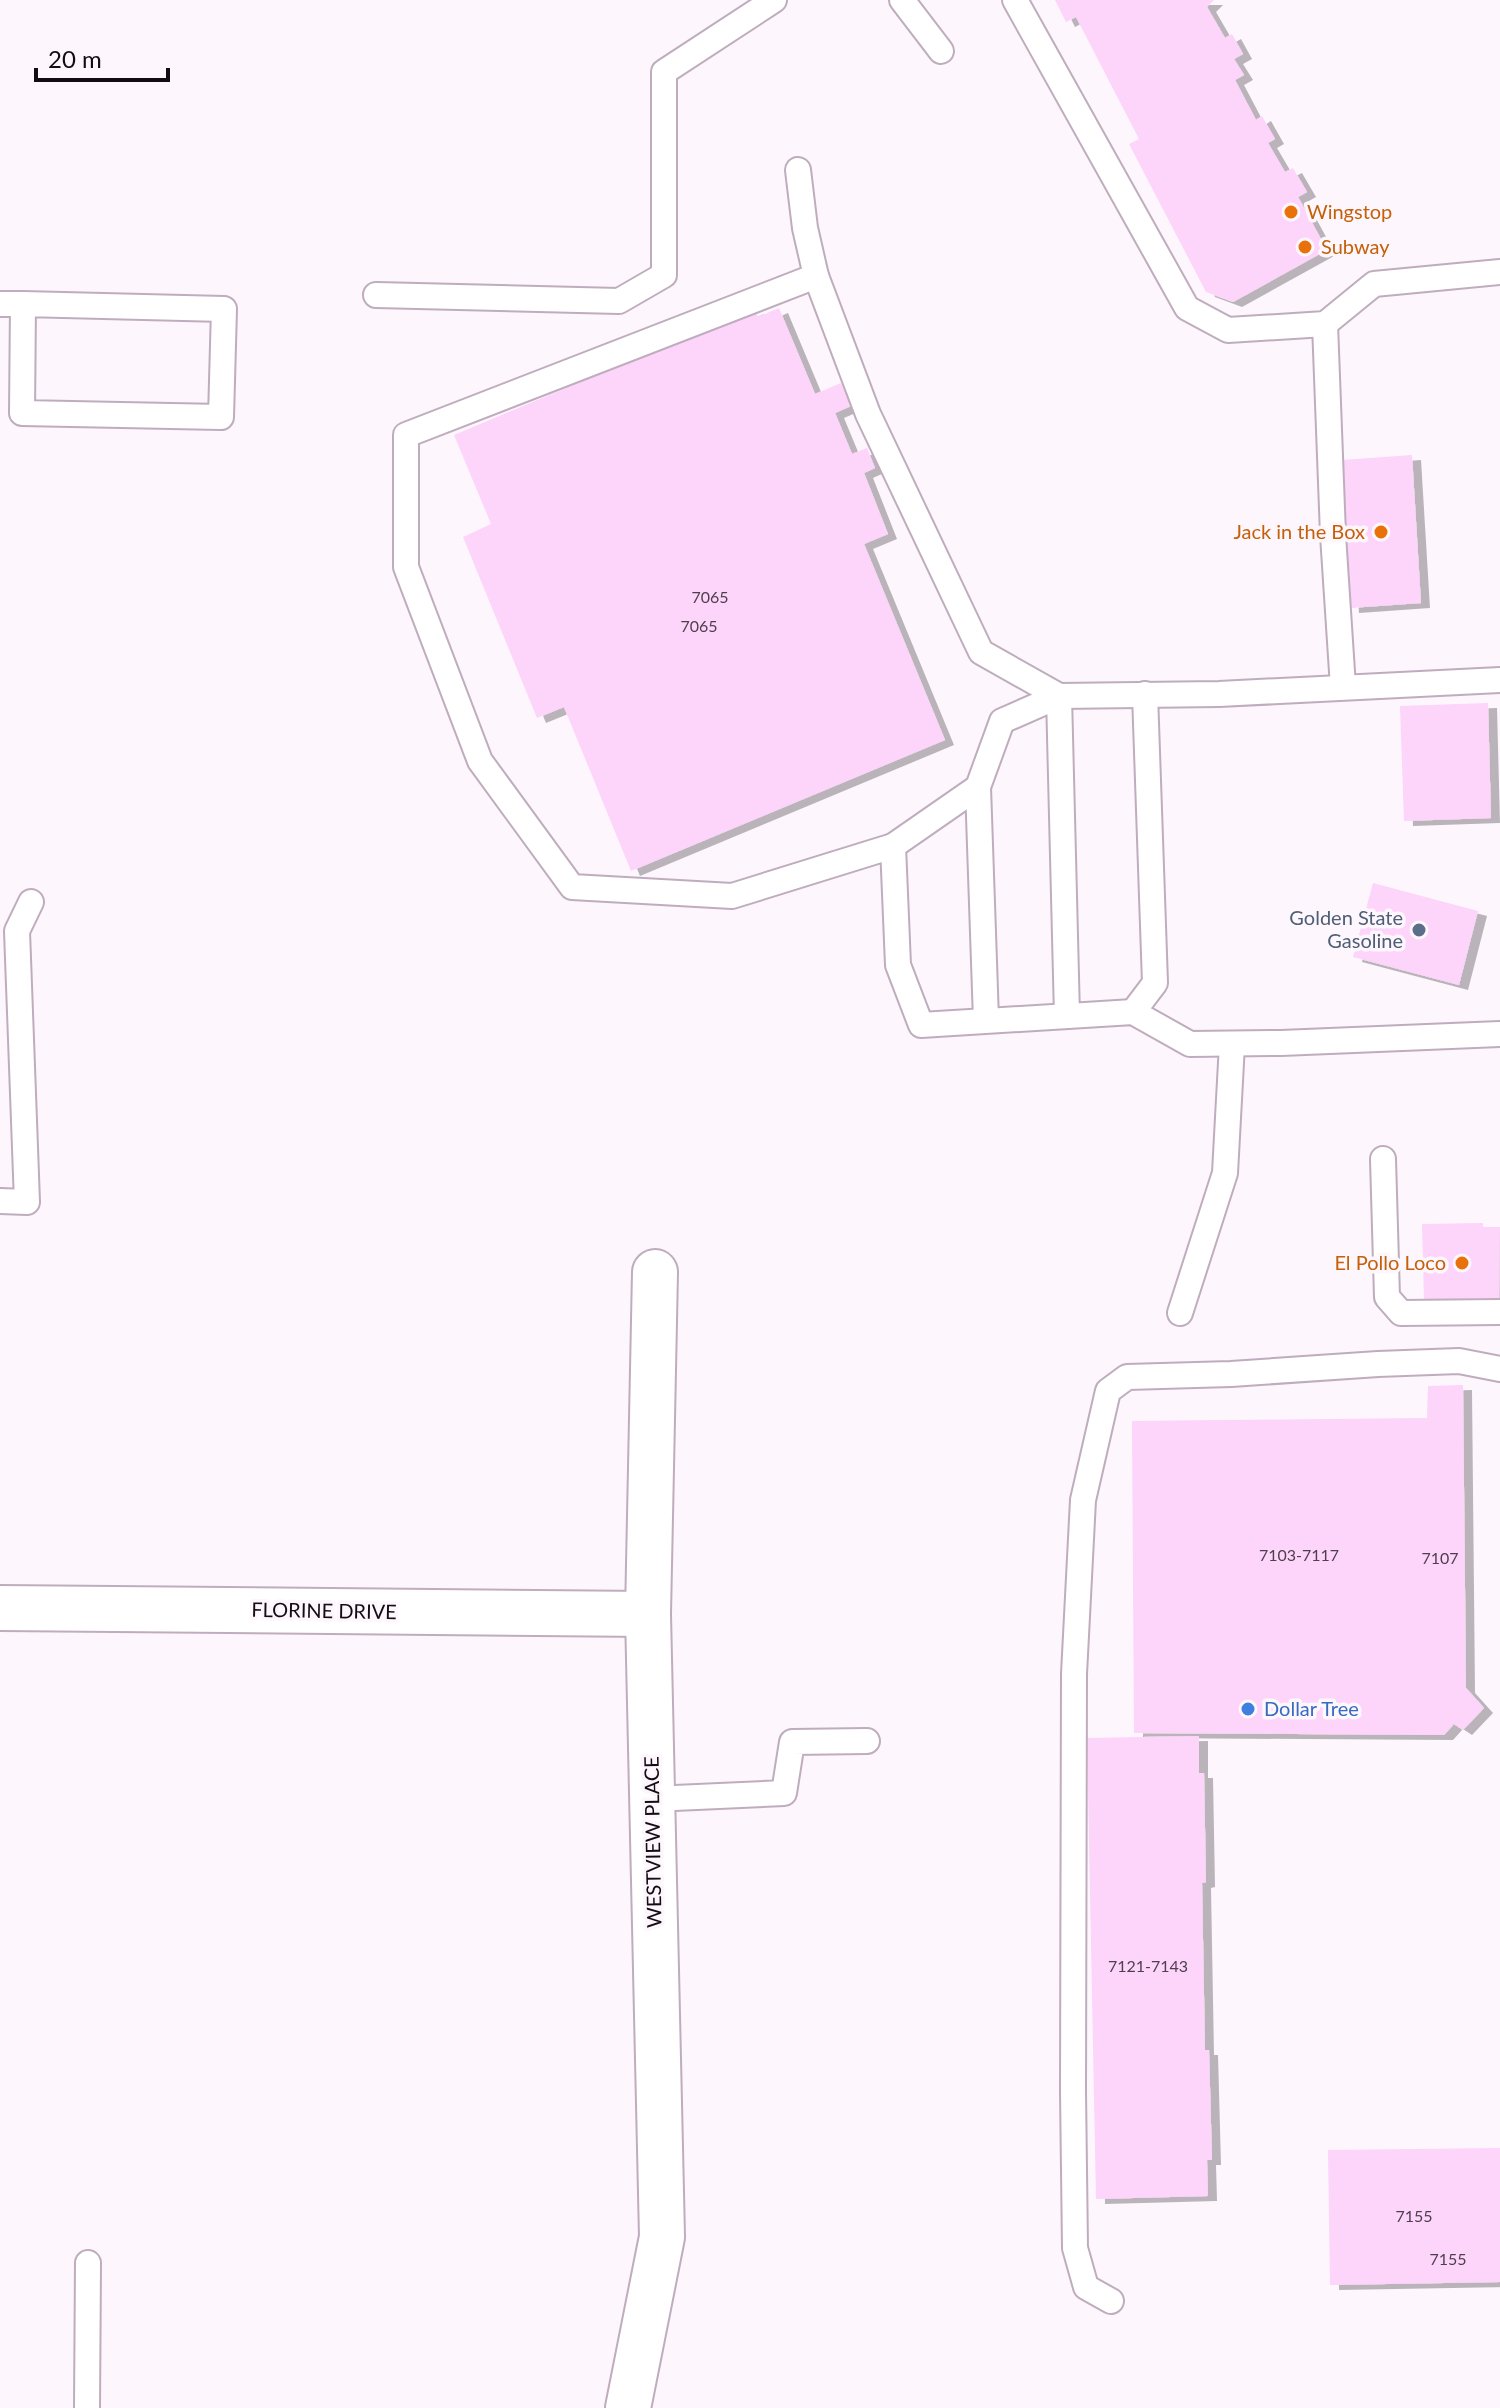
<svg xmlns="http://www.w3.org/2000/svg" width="1500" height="2408" font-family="Lato,sans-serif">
	<defs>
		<filter id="shadow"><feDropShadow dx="9" dy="5" stdDeviation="0" flood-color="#0004"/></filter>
	</defs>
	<rect width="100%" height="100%" fill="#fdf6fd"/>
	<!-- building -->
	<g fill="#fdd4fa" filter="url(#shadow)">
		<path d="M1055,0H1214L1207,7L1225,38L1232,34L1243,54L1234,59L1244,75L1235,80L1256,120L1262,116L1275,139L1268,143L1285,172L1293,168L1307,192L1298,197L1327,250L1233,302L1206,292L1129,144L1139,139L1076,17L1066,22Z"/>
		<path d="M779,308L815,394L841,383L851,406L835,413L852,454L867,448L875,468L864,473L888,534L864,544L945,740L631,871L564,707L537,718L463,537L491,524L454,435L755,309L758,317Z"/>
		<path d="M1412,455L1421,603L1350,608L1342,460Z"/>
		<path d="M1488,703L1491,818L1404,821L1400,706Z"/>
		<path d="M1373,883L1478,911L1459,985L1353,957Z"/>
		<path d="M1483,1223V1227H1500L1499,1304L1458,1305V1299H1424L1422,1224Z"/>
		<path d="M1463,1385L1466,1688L1484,1708L1463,1730L1454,1724L1444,1735L1134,1733L1132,1421L1427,1418L1428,1386Z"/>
		<path d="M1199,1736V1773H1204L1206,1882L1202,1883L1205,2050H1209L1212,2160H1207L1208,2196L1096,2199L1087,1738Z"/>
		<path d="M1500,2148V2282L1330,2285L1328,2150Z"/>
	</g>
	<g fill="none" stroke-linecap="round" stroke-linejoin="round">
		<defs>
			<g id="service">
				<path d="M902,0L941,51"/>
				<path d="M1015,0L1187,308L1228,330L1325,324L1374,284L1500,272"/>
				<path d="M798,170L805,228L816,276L868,414L981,652L1059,696L1067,1016"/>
				<path d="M816,276L406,435V567L480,761L572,887L732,896L893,846"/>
				<path d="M376,295L619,301L664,275V72L774,0"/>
				<path d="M0,304H23L224,309L221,417L22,413L23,304"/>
				<path d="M1325,324L1333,535L1343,687"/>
				<path d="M1500,680L1219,694L1059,696L1002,721L978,787L893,846L898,965L921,1025L1133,1012L1190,1044L1281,1043L1500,1034"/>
				<path d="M978,787L986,1020"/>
				<path d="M1133,1012L1155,983L1145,694"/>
				<path d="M1383,1159L1387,1297L1401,1313L1500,1312"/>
				<path d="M0,1201L27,1202L17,931L31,902"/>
				<path d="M1180,1313L1225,1173L1232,1044"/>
				<path d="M652,1799L784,1793L792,1742L867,1741"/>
				<path d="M1111,2301L1086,2287L1075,2248L1073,2092L1074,1674L1083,1500L1108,1391L1127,1377L1231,1374L1378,1364L1459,1361L1500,1369"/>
				<path d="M87,2408L88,2263"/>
			</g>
			<g id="minor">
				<path d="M0,1608L648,1614"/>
				<path d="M628,2408L662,2237L648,1614L655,1272"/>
			</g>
		</defs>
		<!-- service casing -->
		<use href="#service" stroke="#bfadbd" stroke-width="28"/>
		<!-- minor casing -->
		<use href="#minor" stroke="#bfadbd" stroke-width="48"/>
		<!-- service -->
		<use href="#service" stroke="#fff" stroke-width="24"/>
		<!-- minor -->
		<use href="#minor" stroke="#fff" stroke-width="44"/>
	</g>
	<!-- markers -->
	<g fill="#e8710a" stroke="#fdf6fd" stroke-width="3">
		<circle cx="1291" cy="212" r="8"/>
		<circle cx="1305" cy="247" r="8"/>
		<circle cx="1381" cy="532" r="8"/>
		<circle cx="1462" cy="1263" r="8"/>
	</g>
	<circle fill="#5c6f8a" stroke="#fdf6fd" stroke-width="3" cx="1419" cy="930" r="8"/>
	<circle fill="#3f7fe0" stroke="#fdf6fd" stroke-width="3" cx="1248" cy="1709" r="8"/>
	<g text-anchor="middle" stroke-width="7" stroke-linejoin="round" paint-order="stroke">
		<!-- number labels -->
		<g font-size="16" fill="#4e3f4d">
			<text x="710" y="603">7065</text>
			<text x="699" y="632">7065</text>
			<text x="1299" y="1561">7103-7117</text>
			<text x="1440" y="1564">7107</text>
			<text x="1148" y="1972">7121-7143</text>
			<text x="1414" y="2222">7155</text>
			<text x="1448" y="2265">7155</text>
		</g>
		<!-- food labels -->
		<g font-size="20" fill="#c56008" stroke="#fdf6fd" text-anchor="start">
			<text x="1307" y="219">Wingstop</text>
			<text x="1321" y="254">Subway</text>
			<text x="1365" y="539" text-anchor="end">Jack in the Box</text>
			<text x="1446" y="1270" text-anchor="end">El Pollo Loco</text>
		</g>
		<!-- service labels -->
		<g font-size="20" fill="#4e5e75" stroke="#fdf6fd" text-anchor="end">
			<text x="1403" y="925">Golden State<tspan x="1403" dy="23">Gasoline</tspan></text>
		</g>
		<!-- street labels -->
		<g font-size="20" fill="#130d13" stroke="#fdf6fd">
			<text transform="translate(324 1611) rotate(1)" y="7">FLORINE DRIVE</text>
			<text transform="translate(653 1842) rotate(-91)" y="7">WESTVIEW PLACE</text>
		</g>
		<!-- shop labels -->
		<g font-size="20" fill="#366cbe" stroke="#fdf6fd" text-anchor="start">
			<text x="1264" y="1716">Dollar Tree</text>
		</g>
	</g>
	<!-- scale -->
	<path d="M36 68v12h132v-12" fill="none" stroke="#130d13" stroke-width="4"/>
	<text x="48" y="68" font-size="24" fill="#130d13" stroke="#fdf6fd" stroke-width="6" paint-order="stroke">20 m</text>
</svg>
